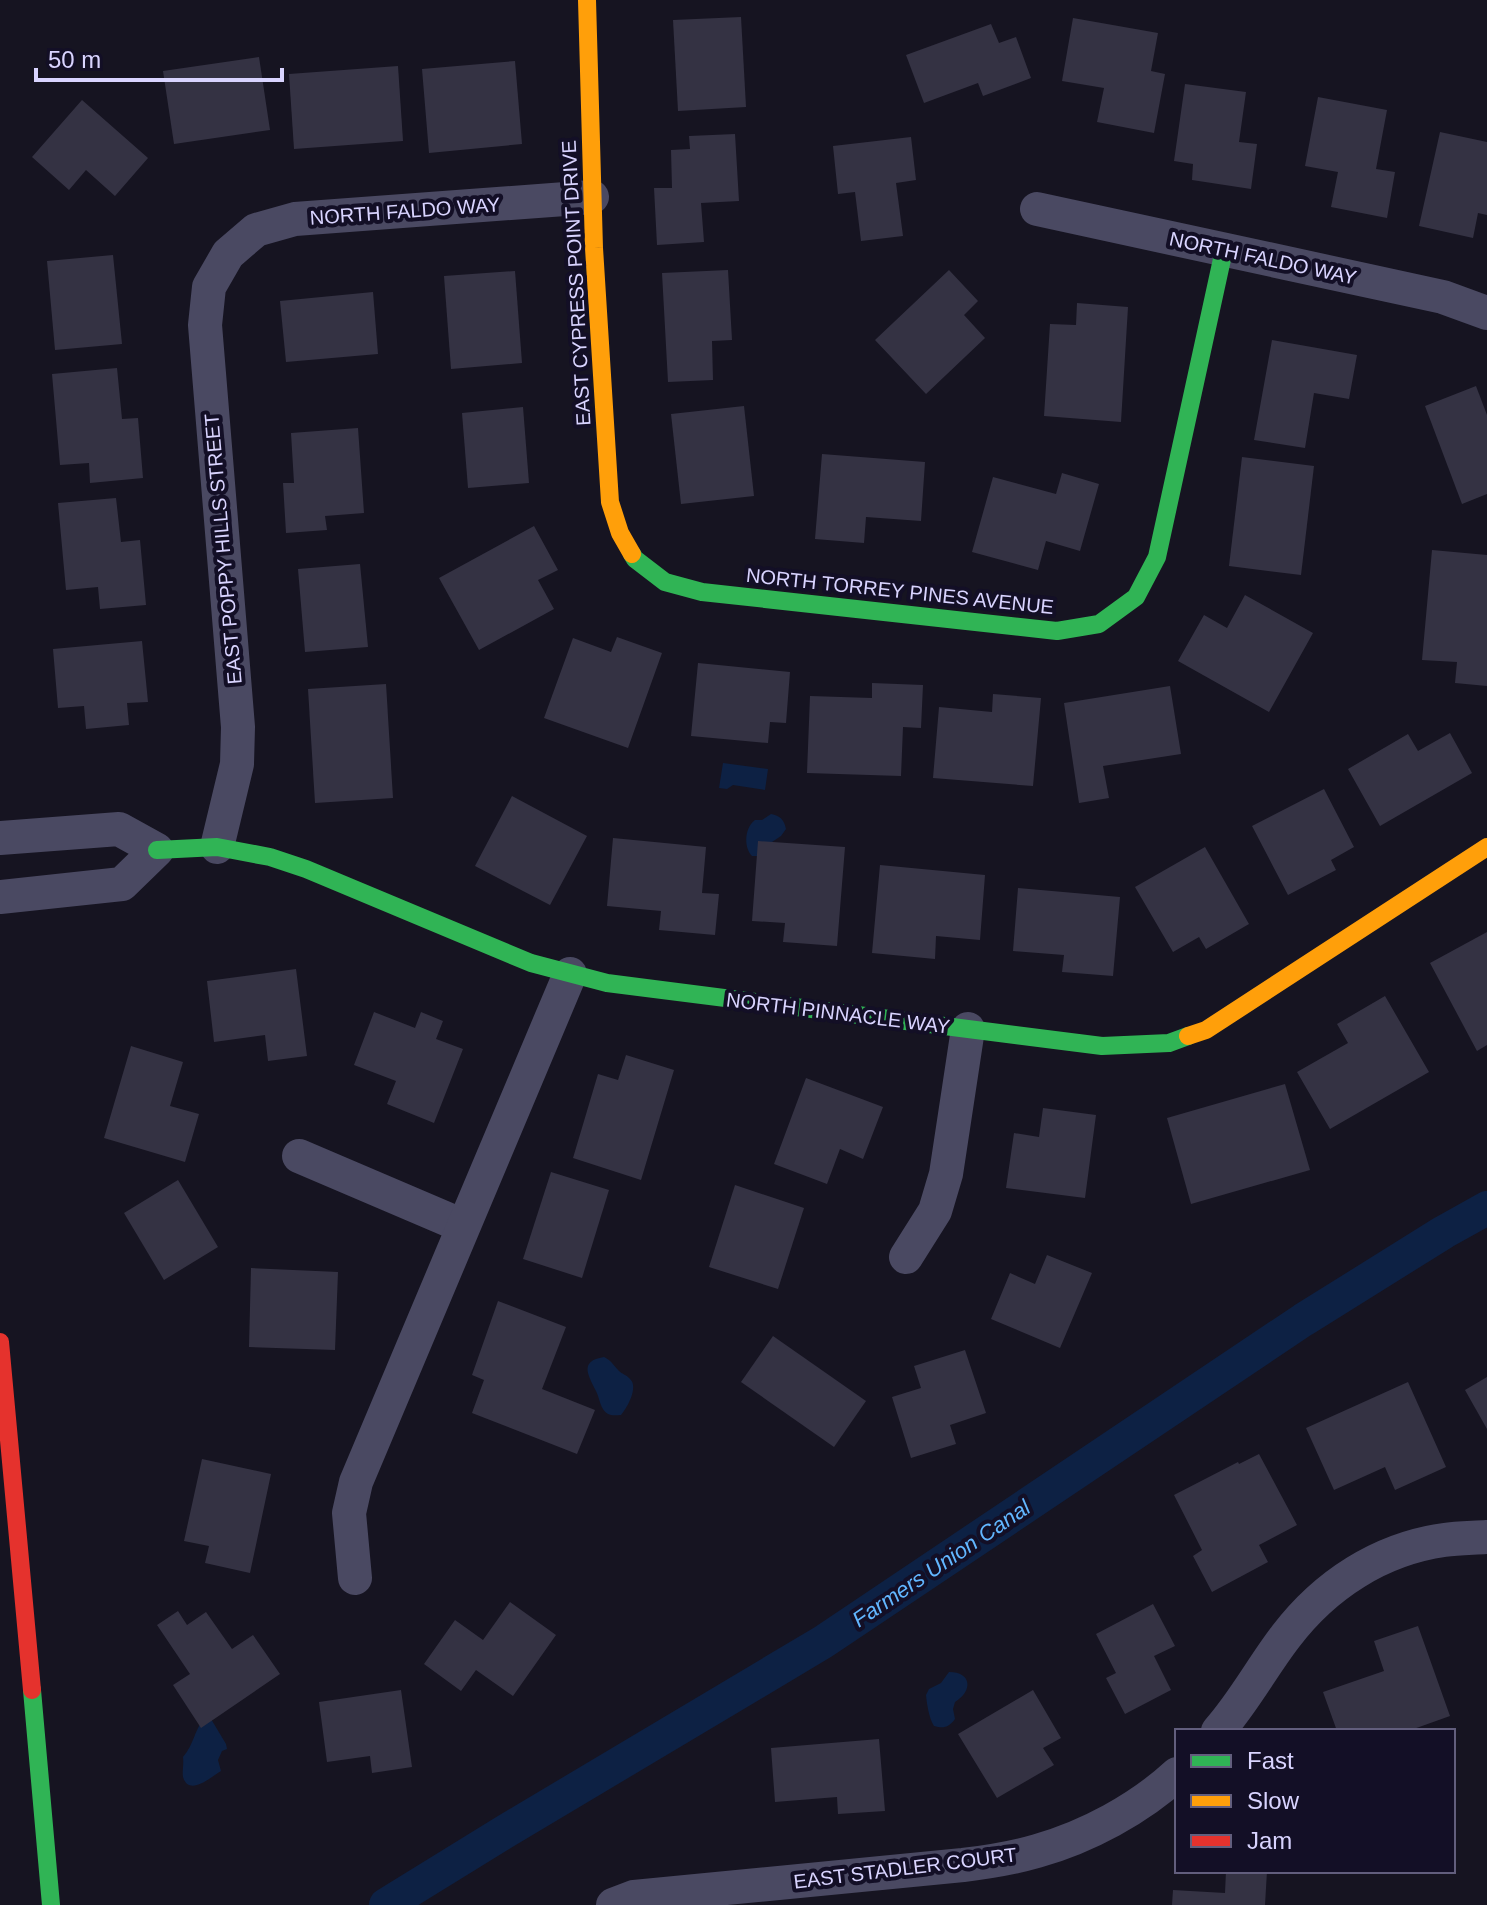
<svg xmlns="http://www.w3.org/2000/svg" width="1487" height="1905" font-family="Helvetica,sans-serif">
	<rect width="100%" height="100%" fill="#161421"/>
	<!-- water -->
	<g fill="#0d2144">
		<path d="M723,763L768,769L765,790L733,785L727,789L719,788Z"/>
		<path d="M771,814C780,816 784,819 786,829L781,836L769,844L759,856H752C743,847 745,827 755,820H762Z"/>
		<path d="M604,1357C612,1361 613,1365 619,1371C622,1374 627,1375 630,1379C639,1387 627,1408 621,1415C616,1415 612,1416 608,1414C600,1409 600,1399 596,1391C589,1376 578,1361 604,1357Z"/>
		<path d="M949,1672C972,1672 973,1691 955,1702L953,1709L955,1719C949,1727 944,1729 934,1726C929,1718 927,1705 926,1695L929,1689L941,1683Z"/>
		<path d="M204,1719H211L226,1744L227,1749L222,1751L218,1760L221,1771C211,1777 189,1797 183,1777C182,1771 184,1764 183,1757C194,1745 194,1730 204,1719Z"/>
	</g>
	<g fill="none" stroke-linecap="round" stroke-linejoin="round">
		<!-- canal -->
		<path stroke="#0d2144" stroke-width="34" d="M386,1905L506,1831L823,1642L1303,1320L1444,1232L1487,1208"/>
	</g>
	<!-- building -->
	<g fill="#343243">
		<path d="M741,17L746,107L678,111L673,20Z"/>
		<path d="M1073,18L1158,33L1151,71L1165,74L1154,133L1097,122L1104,88L1062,81Z"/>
		<path d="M991,24L999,43L1016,37L1031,78L983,96L978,83L924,103L906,55Z"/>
		<path d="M259,57L270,130L174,144L163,71Z"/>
		<path d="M515,61L522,144L429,153L422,69Z"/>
		<path d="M398,66L403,141L294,149L289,74Z"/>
		<path d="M1185,84L1246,92L1239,142L1257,144L1251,189L1192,180L1193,164L1174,161Z"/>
		<path d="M1318,97L1387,110L1376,169L1395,172L1387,218L1331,207L1338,172L1305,166Z"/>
		<path d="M82,100L148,158L115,196L86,170L69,190L32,157Z"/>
		<path d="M1440,132L1487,142V215L1478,213L1473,238L1419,226Z"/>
		<path d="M735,134L739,201L701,203L704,242L657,245L654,188H672L671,150L690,149L689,136Z"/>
		<path d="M911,137L916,180L896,183L903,236L861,241L855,192L838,194L833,146Z"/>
		<path d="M113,255L122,344L55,350L47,261Z"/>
		<path d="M728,270L732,340L712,341L713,380L668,382L662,273Z"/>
		<path d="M949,270L978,301L964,315L985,338L926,394L875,340Z"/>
		<path d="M515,271L522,363L451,369L444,276Z"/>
		<path d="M373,292L378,354L286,362L280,301Z"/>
		<path d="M1077,303L1128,307L1121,422L1044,416L1050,324L1076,325Z"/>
		<path d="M1272,340L1357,355L1349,399L1314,393L1305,448L1254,440Z"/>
		<path d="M117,368L122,419L138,418L143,478L90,483L89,463L60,465L52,374Z"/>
		<path d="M1476,386L1487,415V494L1462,504L1425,406Z"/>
		<path d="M744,406L754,496L681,504L671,414Z"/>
		<path d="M523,407L529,483L468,488L462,413Z"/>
		<path d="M358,428L364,513L325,516L327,530L286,533L283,483H294L291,433Z"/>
		<path d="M822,454L925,462L921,521L866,517L864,543L815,539Z"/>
		<path d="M1242,457L1314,466L1301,575L1229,566Z"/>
		<path d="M1062,473L1099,484L1080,551L1046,541L1038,570L972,552L993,477L1056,494Z"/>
		<path d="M116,498L121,542L140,540L146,605L100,609L98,587L66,590L58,503Z"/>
		<path d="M534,526L558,570L538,580L554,609L479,650L439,578Z"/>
		<path d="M1432,550L1487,555V686L1455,683L1457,662L1422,660Z"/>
		<path d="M360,564L368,647L305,652L298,569Z"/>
		<path d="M1245,595L1313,633L1269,712L1178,661L1204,615L1227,628Z"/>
		<path d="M617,637L662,653L628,748L544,718L573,638L611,652Z"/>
		<path d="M142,641L148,702L127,703L129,725L86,729L84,706L58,708L53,649Z"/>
		<path d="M698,663L790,672L786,723L770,722L768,743L691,736Z"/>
		<path d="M872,683L923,685L921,728L903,727L901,776L807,773L810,696L872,698Z"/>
		<path d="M386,684L393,798L315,803L308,689Z"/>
		<path d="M1170,686L1181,754L1103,766L1109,798L1079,803L1064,703Z"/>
		<path d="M993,694L1041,698L1033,786L933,778L939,707L992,712Z"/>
		<path d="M1450,733L1472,773L1380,826L1348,769L1408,734L1418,751Z"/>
		<path d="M1324,789L1354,847L1331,860L1336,870L1288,895L1252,826Z"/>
		<path d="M512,796L587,836L550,905L475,866Z"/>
		<path d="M613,838L706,847L702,893L719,894L715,935L659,930L661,911L607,906Z"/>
		<path d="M758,841L845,847L837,946L783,942L785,923L752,921Z"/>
		<path d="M1205,847L1249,924L1206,949L1199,937L1173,952L1135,887Z"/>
		<path d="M880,865L985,875L980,940L936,936L935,959L872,953Z"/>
		<path d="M1018,888L1120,897L1113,976L1062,972L1064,955L1013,951Z"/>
		<path d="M1487,932V1045L1477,1051L1430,963Z"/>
		<path d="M296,969L307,1056L268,1061L265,1035L214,1042L207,981Z"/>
		<path d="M1385,996L1429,1072L1330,1129L1297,1072L1348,1043L1337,1024Z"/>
		<path d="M374,1012L415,1028L421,1012L443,1021L436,1039L463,1049L434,1123L387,1104L396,1081L354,1065Z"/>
		<path d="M131,1046L183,1062L170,1106L199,1114L185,1162L104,1138Z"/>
		<path d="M626,1055L674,1070L641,1180L573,1158L598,1074L618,1080Z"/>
		<path d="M806,1078L883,1107L863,1159L840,1149L827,1184L774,1164Z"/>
		<path d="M1285,1084L1310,1170L1191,1204L1167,1118Z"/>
		<path d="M1043,1108L1096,1115L1085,1198L1006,1188L1014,1133L1039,1137Z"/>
		<path d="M551,1172L609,1190L582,1278L523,1259Z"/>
		<path d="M178,1180L218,1247L164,1280L124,1213Z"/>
		<path d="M735,1185L804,1208L778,1289L709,1267Z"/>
		<path d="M1047,1255L1092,1273L1060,1348L991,1319L1010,1273L1035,1284Z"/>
		<path d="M251,1268L338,1272L335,1350L249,1347Z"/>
		<path d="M498,1301L566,1327L542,1389L595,1410L577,1454L472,1413L484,1380L472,1375Z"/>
		<path d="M773,1336L866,1401L834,1447L741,1382Z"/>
		<path d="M965,1350L986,1413L950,1425L956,1444L911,1458L892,1397L921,1388L914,1366Z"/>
		<path d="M1487,1377V1429L1465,1390Z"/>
		<path d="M1408,1382L1446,1467L1395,1490L1385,1467L1334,1490L1306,1428Z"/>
		<path d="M1259,1454L1297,1525L1259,1545L1268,1562L1212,1592L1193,1556L1202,1550L1174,1495L1238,1462L1239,1464Z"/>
		<path d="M202,1459L271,1474L250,1573L205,1563L209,1546L184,1541Z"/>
		<path d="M510,1602L556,1635L513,1696L476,1670L461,1691L424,1664L455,1620L483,1640Z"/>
		<path d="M1153,1604L1175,1646L1154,1656L1171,1690L1125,1714L1106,1678L1116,1673L1096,1634Z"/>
		<path d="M178,1611L187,1625L206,1612L232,1649L253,1635L280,1674L201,1728L173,1685L190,1674L157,1625Z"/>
		<path d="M1418,1626L1450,1716L1408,1731H1337L1323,1692L1384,1671L1374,1641Z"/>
		<path d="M401,1690L412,1767L372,1773L370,1756L327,1762L319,1702Z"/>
		<path d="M1033,1690L1061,1738L1043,1748L1054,1765L997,1798L958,1734Z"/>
		<path d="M879,1739L885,1811L838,1814L837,1797L775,1802L771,1748Z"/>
		<path d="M1226,1871H1267L1265,1905H1172L1173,1890L1225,1893Z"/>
	</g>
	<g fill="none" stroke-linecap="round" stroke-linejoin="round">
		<!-- street -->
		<g stroke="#4a4962" stroke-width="34">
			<path d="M1037,209L1443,297L1487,313"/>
			<path d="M0,838L119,829L157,850L122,884L0,897"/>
			<path d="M217,847L237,764L238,727L205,325L209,287L228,254L256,230L295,219L592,197"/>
			<path d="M299,1156L463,1226"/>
			<path d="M906,1257L935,1211L946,1174L968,1029"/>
			<path d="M355,1578L349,1513L356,1482L570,974"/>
			<path d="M1218,1731C1244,1702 1262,1667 1286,1636C1325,1585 1380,1549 1444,1540C1458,1538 1473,1538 1487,1537"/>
			<path d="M613,1905L634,1897L963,1865C988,1862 1013,1858 1037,1851C1087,1837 1139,1809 1177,1774"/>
		</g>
		<!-- fast -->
		<g stroke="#30b455" stroke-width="18">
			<path d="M632,554L635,559L665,582L702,592L1057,631L1099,624L1136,597L1157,557L1224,250"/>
			<path d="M157,850L217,847L270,857L306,869L531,963L607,983L1102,1046L1169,1043L1188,1036"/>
			<path d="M32,1690L51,1905"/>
		</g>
		<!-- slow -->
		<g stroke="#ff9f0a" stroke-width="18">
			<path d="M587,0L594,248L610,502L620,533L632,554"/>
			<path d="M1188,1036L1206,1030L1487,847"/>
		</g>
		<!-- jam -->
		<path stroke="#e5322d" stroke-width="18" d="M0,1342L32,1690"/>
	</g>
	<g text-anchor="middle" stroke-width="8" stroke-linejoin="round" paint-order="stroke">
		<!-- street labels -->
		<g font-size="20" fill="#d9d4ff" stroke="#130f26">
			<text transform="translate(405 211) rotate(-4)" y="7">NORTH FALDO WAY</text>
			<text transform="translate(1263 258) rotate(12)" y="7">NORTH FALDO WAY</text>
			<text transform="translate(576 283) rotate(-93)" y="7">EAST CYPRESS POINT DRIVE</text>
			<text transform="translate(223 549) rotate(-95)" y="7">EAST POPPY HILLS STREET</text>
			<text transform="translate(900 591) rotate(6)" y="7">NORTH TORREY PINES AVENUE</text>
			<text transform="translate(838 1013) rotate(7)" y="7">NORTH PINNACLE WAY</text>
			<text transform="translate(905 1868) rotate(-7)" y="7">EAST STADLER COURT</text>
		</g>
		<!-- water labels -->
		<g font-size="22" font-style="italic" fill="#62b6ff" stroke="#130f26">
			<text transform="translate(941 1563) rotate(-34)" y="8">Farmers Union Canal</text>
		</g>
	</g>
	<!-- legend -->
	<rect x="1175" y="1729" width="280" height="144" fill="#130f26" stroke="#625e7d" stroke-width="2"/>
	<rect x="1191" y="1755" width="40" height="12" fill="#30b455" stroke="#625e7d" stroke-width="2"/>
	<text x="1247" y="1769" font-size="24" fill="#d9d4ff">Fast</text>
	<rect x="1191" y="1795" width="40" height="12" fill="#ff9f0a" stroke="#625e7d" stroke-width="2"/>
	<text x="1247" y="1809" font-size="24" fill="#d9d4ff">Slow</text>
	<rect x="1191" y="1835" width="40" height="12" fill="#e5322d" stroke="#625e7d" stroke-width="2"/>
	<text x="1247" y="1849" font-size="24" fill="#d9d4ff">Jam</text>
	<!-- scale -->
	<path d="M36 68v12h246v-12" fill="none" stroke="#d9d4ff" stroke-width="4"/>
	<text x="48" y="68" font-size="24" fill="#d9d4ff" stroke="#130f26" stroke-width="6" paint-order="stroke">50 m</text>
</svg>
